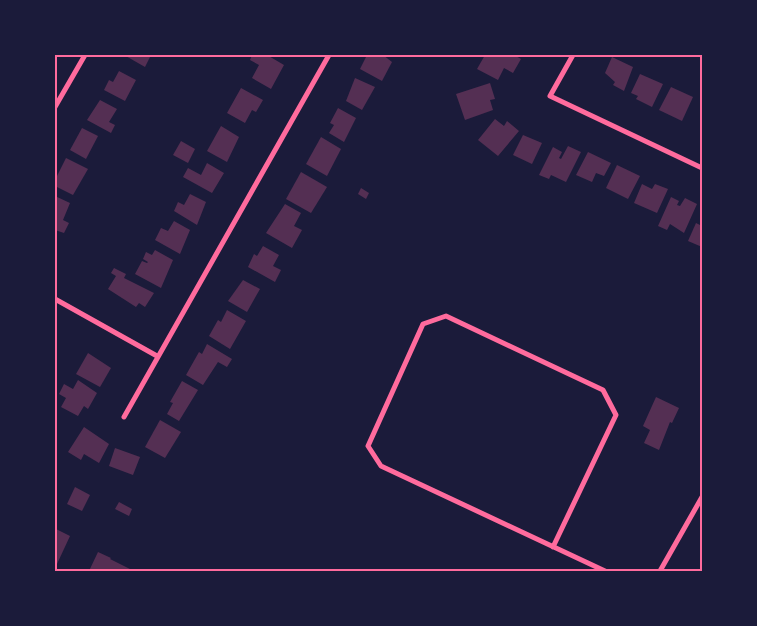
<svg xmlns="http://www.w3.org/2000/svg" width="757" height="626" font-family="Spectral,serif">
	<rect width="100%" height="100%" fill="#1b1b3a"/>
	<!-- building -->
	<g fill="#542f53">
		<path d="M124,55H151L145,67Z"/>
		<path d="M252,55H267L284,65L271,89L252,78L259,65L250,60Z"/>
		<path d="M367,55H383L392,62L382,81L360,69Z"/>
		<path d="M485,55H514L521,59L513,73L504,68L498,80L477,69Z"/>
		<path d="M612,57L633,67L624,91L613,85L615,82L605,73Z"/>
		<path d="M119,71L136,80L125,101L104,90L109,80L113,82Z"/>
		<path d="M640,74L663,84L652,107L636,99L638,96L631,93Z"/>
		<path d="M355,78L375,87L362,110L346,101Z"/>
		<path d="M490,83L495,99L490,100L493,110L465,120L456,94Z"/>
		<path d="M671,87L693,97L682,121L659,110Z"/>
		<path d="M241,88L263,100L256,112L252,110L245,123L227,113Z"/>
		<path d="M100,100L117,109L109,122L115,125L111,133L87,120Z"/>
		<path d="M338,108L356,118L344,142L329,133L334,125L330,123Z"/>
		<path d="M495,119L504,126L507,121L519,131L498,156L478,140Z"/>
		<path d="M221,126L239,137L227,162L207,151Z"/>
		<path d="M82,128L98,136L86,159L70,150Z"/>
		<path d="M523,135L542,143L532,164L513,155Z"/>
		<path d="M321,137L341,149L327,176L306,164Z"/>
		<path d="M181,141L195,149L188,163L173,155Z"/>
		<path d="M568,146L581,152L566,182L551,175L549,179L539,175L553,147L562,152L559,158L561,159Z"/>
		<path d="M588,152L611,163L604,176L596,173L592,182L576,175Z"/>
		<path d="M66,158L88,169L73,195L55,186V180Z"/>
		<path d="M207,163L224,173L212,193L183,177L188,168L201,175Z"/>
		<path d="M617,165L640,176L628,199L606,188Z"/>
		<path d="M301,172L327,187L311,213L286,199Z"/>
		<path d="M642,184L652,189L655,184L668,189L657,213L634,203Z"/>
		<path d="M361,188L369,193L366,199L358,194Z"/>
		<path d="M190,194L206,202L197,225L174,211L178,202L184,205Z"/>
		<path d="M55,196L70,203L63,220L69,223L64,233L55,230Z"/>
		<path d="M671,197L679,201L677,205L680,206L685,198L697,204L684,233L670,224L667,230L658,226Z"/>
		<path d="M285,204L301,213L294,226L302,230L292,248L266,233Z"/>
		<path d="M174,221L190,230L180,254L155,240L161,228L168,231Z"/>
		<path d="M696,223L702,226V247L688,241Z"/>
		<path d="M263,246L279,255L273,266L281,270L275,282L248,267L254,254L257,256Z"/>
		<path d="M155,250L173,260L161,288L135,274L142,261L147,263L148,262L143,259L146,252L152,255Z"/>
		<path d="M114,268L126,274L124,278L154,293L145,307L139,303L136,307L108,289L116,276L111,273Z"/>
		<path d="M243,280L260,289L247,312L228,301Z"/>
		<path d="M227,310L246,321L230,349L209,336L218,320L221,322Z"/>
		<path d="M207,344L232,359L227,367L218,362L203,385L186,375L199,352L202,354Z"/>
		<path d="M88,353L111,368L100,387L76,374Z"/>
		<path d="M78,380L97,393L88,409L84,406L78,416L61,407L66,398L59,394L64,384L73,389Z"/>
		<path d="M182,381L198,390L179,421L167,414L173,403L170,402Z"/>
		<path d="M656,397L679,408L672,423L670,422L659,450L644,443L650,430L643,426Z"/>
		<path d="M160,420L181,432L165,458L145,447Z"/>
		<path d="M84,427L109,444L99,463L84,454L81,460L68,452Z"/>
		<path d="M115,448L140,457L133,475L109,466Z"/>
		<path d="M75,487L90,495L82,511L67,504Z"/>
		<path d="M119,502L132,509L129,516L115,509Z"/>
		<path d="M56,529L70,536L57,564L55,563Z"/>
		<path d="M98,552L111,558L110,559L134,571H89Z"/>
	</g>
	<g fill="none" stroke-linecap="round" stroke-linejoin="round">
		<!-- minor -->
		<g stroke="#ff6b9d" stroke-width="5">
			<path d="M573,55L550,96L702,168"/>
			<path d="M55,107L85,55"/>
			<path d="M55,299L157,356"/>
			<path d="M124,417L329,55"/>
			<path d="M553,547L616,415L603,390L446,316L423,324L368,446L381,466L605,571"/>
			<path d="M660,571L702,497"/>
		</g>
	</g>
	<!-- border -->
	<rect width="757" height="626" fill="none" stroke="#1b1b3a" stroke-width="112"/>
	<rect x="56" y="56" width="645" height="514" fill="none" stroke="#ff6b9d" stroke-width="2"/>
</svg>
